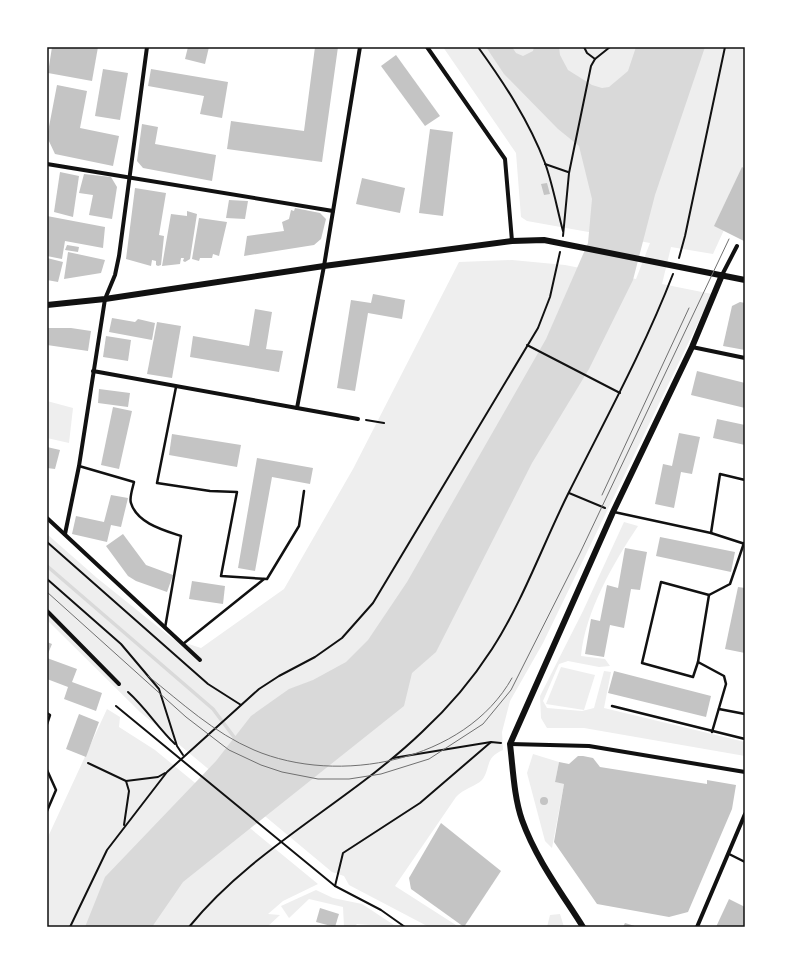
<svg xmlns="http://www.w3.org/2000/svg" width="792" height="974" font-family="'Open Sans',sans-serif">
	<rect width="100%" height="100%" fill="#fff"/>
	<!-- green -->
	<g fill="#eee">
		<path d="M443,47H745V184L713,254L671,247L662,284L712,294L543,643L510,701L502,732L503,750C484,758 491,769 482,780C476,786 463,789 456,797L395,886L459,927H429L349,885L344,876L332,872L140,712L47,620V534L97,578L173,639L201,648L284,589L353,469L459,262L512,260L565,265L636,279L650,243L527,221L521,217L516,153Z"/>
		<path d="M47,401L73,408L69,443L47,438Z"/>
		<path d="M624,522L638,526C614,562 585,612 581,656L605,659L610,666L599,667L568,661L559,664L543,701L547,708L582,711L594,708L604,671L611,672L604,708L745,742V756L584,728H547L541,718L540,696L583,611Z"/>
		<path d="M561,667L595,675L584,710L546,704Z"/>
		<path d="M107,709L120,717L119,727L155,750L318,884L283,901L268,914L280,915L267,927H47V839Z"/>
		<path d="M533,754L559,762L555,782L564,784L552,848L545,841L527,773Z"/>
		<path d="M316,890L333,898L362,904L397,927L357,924L354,927H344L343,907L309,899L289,918L281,906Z"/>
		<path d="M560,914L564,927H547L550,915Z"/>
	</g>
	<!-- water -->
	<path fill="#d9d9d9" d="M486,47H512L516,53L523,56L533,51L534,47H559L560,55L568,70L592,85L602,88L609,87L628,71L636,47H705L655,195L633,280L589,369L532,463L436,652L412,673L404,706L183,882L152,927H85L105,877L216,761L251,716L289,689L313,680L346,662L368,640L407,582L546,339L588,243L592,199L579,146L558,129L504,74Z"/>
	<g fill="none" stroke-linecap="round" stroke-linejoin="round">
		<!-- stream -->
		<path stroke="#d9d9d9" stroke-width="3.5" d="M47,566L213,709L237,741"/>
	</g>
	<!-- building -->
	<g fill="#c4c4c4">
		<path d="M52,47H98L92,81L48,73Z"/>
		<path d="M188,47H209L205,64L185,59Z"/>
		<path d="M315,47H338L322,162L227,149L231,121L304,131Z"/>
		<path d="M396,55L440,116L425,126L381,66Z"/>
		<path d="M103,69L128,73L120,120L95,116Z"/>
		<path d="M151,69L228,82L222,118L200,114L204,96L148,86Z"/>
		<path d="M57,85L87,91L80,128L119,136L113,166L55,154L47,137Z"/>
		<path d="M142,124L158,127L155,144L216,155L212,181L143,168L137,161Z"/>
		<path d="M430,129L453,132L443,216L419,213Z"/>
		<path d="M742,167L745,169L744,241L714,226Z"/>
		<path d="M60,172L79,176L73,217L54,212Z"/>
		<path d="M84,174L111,177L117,187L112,219L89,215L93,195L79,193Z"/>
		<path d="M362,178L405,188L400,213L356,204Z"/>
		<path d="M547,183L550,194L544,195L541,184Z"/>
		<path d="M135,188L166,193L159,235L164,236L161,265L158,266L156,265V261L152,260L151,266L126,259Z"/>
		<path d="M229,200L248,201L245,219L226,218Z"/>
		<path d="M295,208L320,213L326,219L321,239L314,245L244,256L247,236L284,231L282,222L289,219L291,210L294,211Z"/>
		<path d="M187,211L197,214L190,259L185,262L183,261L184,258H181L180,264L162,266L171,214L187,216Z"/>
		<path d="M47,216L105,227L103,248L65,241L62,259L47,256Z"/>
		<path d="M199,218L227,222L219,256L213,254L212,258H200L199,261L192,259Z"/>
		<path d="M67,245L79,247L78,252L65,250Z"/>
		<path d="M68,252L105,260L101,273L64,279Z"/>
		<path d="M47,258L63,262L58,282L47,280Z"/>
		<path d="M373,294L405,300L402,319L368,313L355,391L337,388L351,300L371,303Z"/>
		<path d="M740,302L745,303V350L723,346L732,306Z"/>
		<path d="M255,309L272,312L266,349L283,351L279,372L190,357L193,336L249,346Z"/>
		<path d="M112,318L135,322L138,319L155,323L152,340L109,332Z"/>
		<path d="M157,322L181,326L172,378L147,374Z"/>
		<path d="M47,328H71L91,331L88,351L47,345Z"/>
		<path d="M106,336L131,340L128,361L103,357Z"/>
		<path d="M697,371L745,383V408L691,395Z"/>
		<path d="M99,389L130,393L128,407L98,403Z"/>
		<path d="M113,407L132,411L119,469L101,465Z"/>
		<path d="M717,419L745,425V445L713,438Z"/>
		<path d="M679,433L700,437L692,474L681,472L674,508L655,504L663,464L672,466Z"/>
		<path d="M172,434L241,445L237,467L169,455Z"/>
		<path d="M47,447L60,450L55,469L47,468Z"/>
		<path d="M257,458L313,468L310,484L272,477L255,571L238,568Z"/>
		<path d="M111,495L128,498L121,527L111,525L107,542L72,534L76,516L104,522Z"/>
		<path d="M123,534L146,565L173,575L167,592L136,581L128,576L106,546Z"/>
		<path d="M660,537L735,552L731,572L656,556Z"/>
		<path d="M625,548L647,552L640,590L631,589L624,628L610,625L604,657L585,654L591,619L600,621L607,585L618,588Z"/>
		<path d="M192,581L225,586L223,604L189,599Z"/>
		<path d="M738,587L745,588V653L725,649Z"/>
		<path d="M47,642L52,644L47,656Z"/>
		<path d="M47,658L77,669L72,682L102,693L96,711L64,699L68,687L47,679Z"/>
		<path d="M614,671L711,696L706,717L608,693Z"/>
		<path d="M79,714L99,722L86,757L66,749Z"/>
		<path d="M578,756H583L593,758L600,767L707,784V780L736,785L732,809L688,912L669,917L597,904L554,842L564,784L555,782L559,762L569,764Z"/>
		<circle cx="544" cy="801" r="4"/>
		<path d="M441,823L501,871L464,927L411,889L409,878Z"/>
		<path d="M729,899L745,907V927H716Z"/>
		<path d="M320,908L339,914L335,927L316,922Z"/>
		<path d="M625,923L638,927H623Z"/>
	</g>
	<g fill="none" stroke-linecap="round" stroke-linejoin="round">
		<!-- path -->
		<g stroke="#111" stroke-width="2">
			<path d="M478,47C504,83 529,121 545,163C553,185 557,209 563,231"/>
			<path d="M584,47L587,53L595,59"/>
			<path d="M545,164L568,172"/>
			<path d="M563,236L569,173L591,66L595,59L610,47"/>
			<path d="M679,258L685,236L725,47"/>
			<path d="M527,345L620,393"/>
			<path d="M366,420L384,423"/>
			<path d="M569,493L605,508"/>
			<path d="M47,542L208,684L241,705"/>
			<path d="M47,579L121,644L159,689L177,746L183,755"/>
			<path d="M128,692C146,708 158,728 175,744"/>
			<path d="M116,706L335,886L381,910L405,927"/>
			<path d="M393,758L491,742L501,743"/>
			<path d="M88,763L126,781L158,777L165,773"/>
			<path d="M124,825L129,791L126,781"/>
			<path d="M335,886L343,853L420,803L491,742"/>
			<path d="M70,927L107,850L167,772L259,689L279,676L315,657L342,638L373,603L538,328L550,297L560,252"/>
			<path d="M189,927C253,848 349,802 422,732C448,708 472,680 492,649C523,601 543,544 569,492C605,420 644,349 673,274"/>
		</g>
		<!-- service -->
		<g stroke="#111" stroke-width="2.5">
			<path d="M176,387L157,483L210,491L237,492L221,576L267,579L299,526L304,491"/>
			<path d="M79,466L134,482C133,487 129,498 131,503C137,523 163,530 181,536L165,628"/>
			<path d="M614,512L711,533L745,544"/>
			<path d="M711,533L720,474L745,480"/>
			<path d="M183,644L264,579"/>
			<path d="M698,662L709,595"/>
			<path d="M612,706L745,739"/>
			<path d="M719,709L745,714"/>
			<path d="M47,713L50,715L47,724"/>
			<path d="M712,732L726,684L724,676L698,662L693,677L642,663L661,582L709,595L730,584L744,543"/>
			<path d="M47,770L56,790L47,811"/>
			<path d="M729,854L745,862"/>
		</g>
		<!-- minor -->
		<g stroke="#111" stroke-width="4">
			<path d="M427,47L505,159L512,241"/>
			<path d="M47,164L333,211"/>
			<path d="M722,275L737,246"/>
			<path d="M692,347L745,358"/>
			<path d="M93,371L297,408L324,266L360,47"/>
			<path d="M297,408L358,419"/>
			<path d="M47,518L200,660"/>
			<path d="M65,534L79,466L105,299L115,275L119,256L147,47"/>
			<path d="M47,611L119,684"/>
			<path d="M510,744L589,746L745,772"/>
			<path d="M697,927L745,814"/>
		</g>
		<!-- tertiary -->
		<g stroke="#111" stroke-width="6">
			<path d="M47,305L105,299L324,266L512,241L544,240L745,280"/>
			<path d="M583,927C561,892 536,859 522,820C514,797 513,769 510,744L613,512L692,347L722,275"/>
		</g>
		<!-- tram -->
		<g stroke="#707070" stroke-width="1">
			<path d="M602,495L689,308"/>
			<path d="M47,592L186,717L229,750L261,765L282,772L318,779H349L381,774L429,759L483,724L511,690L580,553L729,239"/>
			<path d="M148,676C182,703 214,733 254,750C338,786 465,762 512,678"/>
		</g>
	</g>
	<!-- border -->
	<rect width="792" height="974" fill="none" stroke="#ffffff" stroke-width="96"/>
	<rect x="48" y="48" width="696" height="878" fill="none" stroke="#111" stroke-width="1.5"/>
</svg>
